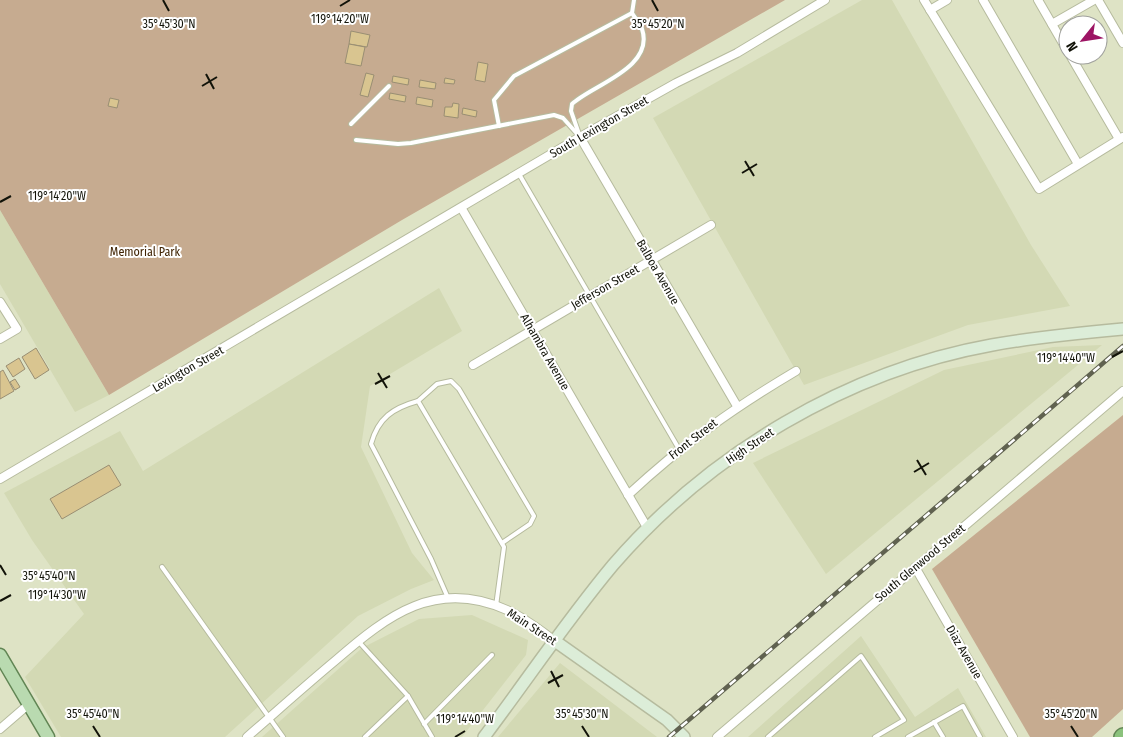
<svg xmlns="http://www.w3.org/2000/svg" width="1123" height="737" font-family="'Fira Sans Condensed',sans-serif">
	<rect width="100%" height="100%" fill="#dee3c5"/>
	<!-- built -->
	<g fill="#d3d9b4">
		<path d="M862,0H892L1031,245L1070,306L968,325L804,385L653,118Z"/>
		<path d="M0,210L109,395L75,412L0,284Z"/>
		<path d="M439,288L462,331L370,386L361,447L412,553L434,580L411,589L358,616L225,737H61L25,677L84,614L32,540L4,493L120,431L143,471Z"/>
		<path d="M1102,345L826,574L753,463L944,370L1053,347Z"/>
		<path d="M472,615L528,640L526,655L462,737H262L362,648L419,619Z"/>
		<path d="M861,636L915,717L958,688L986,737H748Z"/>
		<path d="M560,663L657,737H498Z"/>
	</g>
	<!-- green -->
	<g fill="#c6ab90">
		<path d="M0,0H785L402,220L109,395L0,210Z"/>
		<path d="M1123,415V709L1092,737H1030L932,569Z"/>
	</g>
	<!-- building -->
	<g fill="#d9c590" stroke="#998e73">
		<path d="M351,31L370,35L367,47L349,44Z"/>
		<path d="M349,44L365,47L361,66L345,63Z"/>
		<path d="M478,62L488,64L485,82L475,80Z"/>
		<path d="M366,73L374,75L368,97L360,95Z"/>
		<path d="M393,76L409,79L408,85L392,82Z"/>
		<path d="M445,78L455,80L454,84L444,83Z"/>
		<path d="M420,80L436,83L435,89L419,87Z"/>
		<path d="M390,93L406,96L405,102L389,99Z"/>
		<path d="M417,97L433,100L432,107L416,104Z"/>
		<path d="M110,98L119,100L117,108L108,106Z"/>
		<path d="M453,103L459,104L458,118L444,116L445,107H452Z"/>
		<path d="M463,108L477,111L476,117L462,114Z"/>
		<path d="M36,348L49,370L35,379L22,357Z"/>
		<path d="M19,358L25,369L13,377L6,366Z"/>
		<path d="M3,370L14,391L0,399V372Z"/>
		<path d="M15,379L20,387L15,390L10,382Z"/>
		<path d="M109,465L121,485L62,519L50,499Z"/>
	</g>
	<g fill="none" stroke-linecap="round" stroke-linejoin="round">
		<defs>
			<g id="service">
				<path d="M351,124L389,86"/>
				<path d="M499,126L494,100L514,76L632,13"/>
				<path d="M580,137L571,111L572,104C592,85 655,68 642,29C640,24 635,18 632,13L634,0"/>
				<path d="M356,140L398,144L411,143L554,115L563,118L580,137"/>
				<path d="M519,174L679,449"/>
				<path d="M418,401L437,384L451,381L459,389L534,516L530,524L502,543"/>
				<path d="M162,567L283,737"/>
				<path d="M448,598L431,559L371,444C378,418 393,408 418,401L504,547L496,606"/>
				<path d="M359,642L408,696L432,737"/>
				<path d="M934,722L943,737"/>
				<path d="M424,724L492,655"/>
				<path d="M365,737L408,696"/>
				<path d="M768,737L861,656L904,720L875,737"/>
				<path d="M908,737L963,706L980,737"/>
			</g>
			<g id="minor">
				<path d="M924,0L1039,189L1123,137"/>
				<path d="M983,0L1078,164"/>
				<path d="M1038,0L1068,52"/>
				<path d="M1098,0L1123,43"/>
				<path d="M930,10L947,0"/>
				<path d="M1052,24L1094,0"/>
				<path d="M1070,55L1119,139"/>
				<path d="M580,137L737,406"/>
				<path d="M462,209L648,529"/>
				<path d="M0,302L17,329L0,339"/>
				<path d="M473,365L711,225"/>
				<path d="M0,479L580,137L676,83L737,53L825,0"/>
				<path d="M628,495C683,444 732,409 796,371"/>
				<path d="M915,567L1013,737"/>
				<path d="M0,729L29,704"/>
				<path d="M247,737C277,711 306,685 336,660C388,615 436,578 507,610C525,618 540,630 555,641"/>
				<path d="M717,737L1123,391"/>
			</g>
			<g id="secondary">
				<path d="M555,641L667,720L684,737"/>
				<path d="M484,737C527,680 567,620 613,565C710,453 847,371 992,345C1036,337 1079,333 1123,329"/>
			</g>
			<path id="primary" d="M0,655L48,737"/>
			<path id="motorway" d="M1122,737L1123,736"/>
		</defs>
		<!-- service casing -->
		<use href="#service" stroke="#b6bb9e" stroke-width="6"/>
		<!-- minor casing -->
		<use href="#minor" stroke="#b6bb9e" stroke-width="10"/>
		<!-- secondary casing -->
		<use href="#secondary" stroke="#b6bb9e" stroke-width="14"/>
		<!-- primary casing -->
		<use href="#primary" stroke="#618554" stroke-width="15"/>
		<!-- motorway casing -->
		<use href="#motorway" stroke="#618554" stroke-width="18"/>
		<!-- service -->
		<use href="#service" stroke="#fff" stroke-width="4"/>
		<!-- minor -->
		<use href="#minor" stroke="#fff" stroke-width="8"/>
		<!-- secondary -->
		<use href="#secondary" stroke="#dcedd8" stroke-width="11"/>
		<!-- primary -->
		<use href="#primary" stroke="#b9dab0" stroke-width="12"/>
		<!-- motorway -->
		<use href="#motorway" stroke="#8bc27c" stroke-width="15"/>
		<defs>
			<path id="rail" d="M669,737L1123,346"/>
		</defs>
		<!-- rail casing -->
		<use href="#rail" stroke="#606250" stroke-width="4.5"/>
		<!-- rail -->
		<use href="#rail" stroke="#fff" stroke-width="2.5" stroke-dasharray="8" stroke-linecap="butt"/>
	</g>
	<!-- ticks -->
	<path fill="none" stroke="#121309" stroke-width="2" d="M163,0L169,11M652,0L658,11M340,6L350,0M206,74L214,89M202,86L217,77M745,161L754,176M742,173L757,164M0,202L11,196M1112,357L1123,351M378,373L387,388M375,384L390,376M917,460L926,475M914,472L929,463M0,565L6,575M0,601L11,595M551,671L559,687M548,683L563,675M93,726L100,737M582,726L589,737M1071,726L1078,737M455,737L465,731"/>
	<g text-anchor="middle" stroke-width="4" stroke-linejoin="round" paint-order="stroke">
		<!-- street labels -->
		<g font-size="12" fill="#121309" stroke="#fff">
			<text transform="translate(599 127) rotate(-30)" y="4">South Lexington Street</text>
			<text transform="translate(658 272) rotate(60)" y="4">Balboa Avenue</text>
			<text transform="translate(605 287) rotate(-30)" y="4">Jefferson Street</text>
			<text transform="translate(545 352) rotate(60)" y="4">Alhambra Avenue</text>
			<text transform="translate(188 369) rotate(-30)" y="4">Lexington Street</text>
			<text transform="translate(693 439) rotate(-38)" y="4">Front Street</text>
			<text transform="translate(750 446) rotate(-34)" y="4">High Street</text>
			<text transform="translate(920 563) rotate(-40)" y="4">South Glenwood Street</text>
			<text transform="translate(532 627) rotate(33)" y="4">Main Street</text>
			<text transform="translate(964 652) rotate(60)" y="4">Diaz Avenue</text>
		</g>
		<!-- park labels -->
		<g font-size="12" fill="#3f2303" stroke="#fff">
			<text x="145" y="256">Memorial Park</text>
		</g>
	</g>
	<g font-size="12" text-anchor="middle" fill="#121309" stroke="#fff" stroke-width="4" stroke-linejoin="round" paint-order="stroke">
		<text x="340" y="23">119°14'20"W</text>
		<text x="169" y="28">35°45'30"N</text>
		<text x="658" y="28">35°45'20"N</text>
		<text x="57" y="200">119°14'20"W</text>
		<text x="1066" y="362">119°14'40"W</text>
		<text x="49" y="580">35°45'40"N</text>
		<text x="57" y="599">119°14'30"W</text>
		<text x="93" y="718">35°45'40"N</text>
		<text x="582" y="718">35°45'30"N</text>
		<text x="1071" y="718">35°45'20"N</text>
		<text x="465" y="723">119°14'40"W</text>
	</g>
	<!-- north arrow -->
	<g transform="translate(1083 40) rotate(240)"><circle r="24" fill="#ffffff" stroke="#a0a19d"/>
	<path d="M0-4L9 19L0 12L-9 19Z" fill="#9d1464"/>
	<text y="-8" font-size="14" font-weight="bold" text-anchor="middle" fill="#121309">N</text>
	</g>
</svg>
